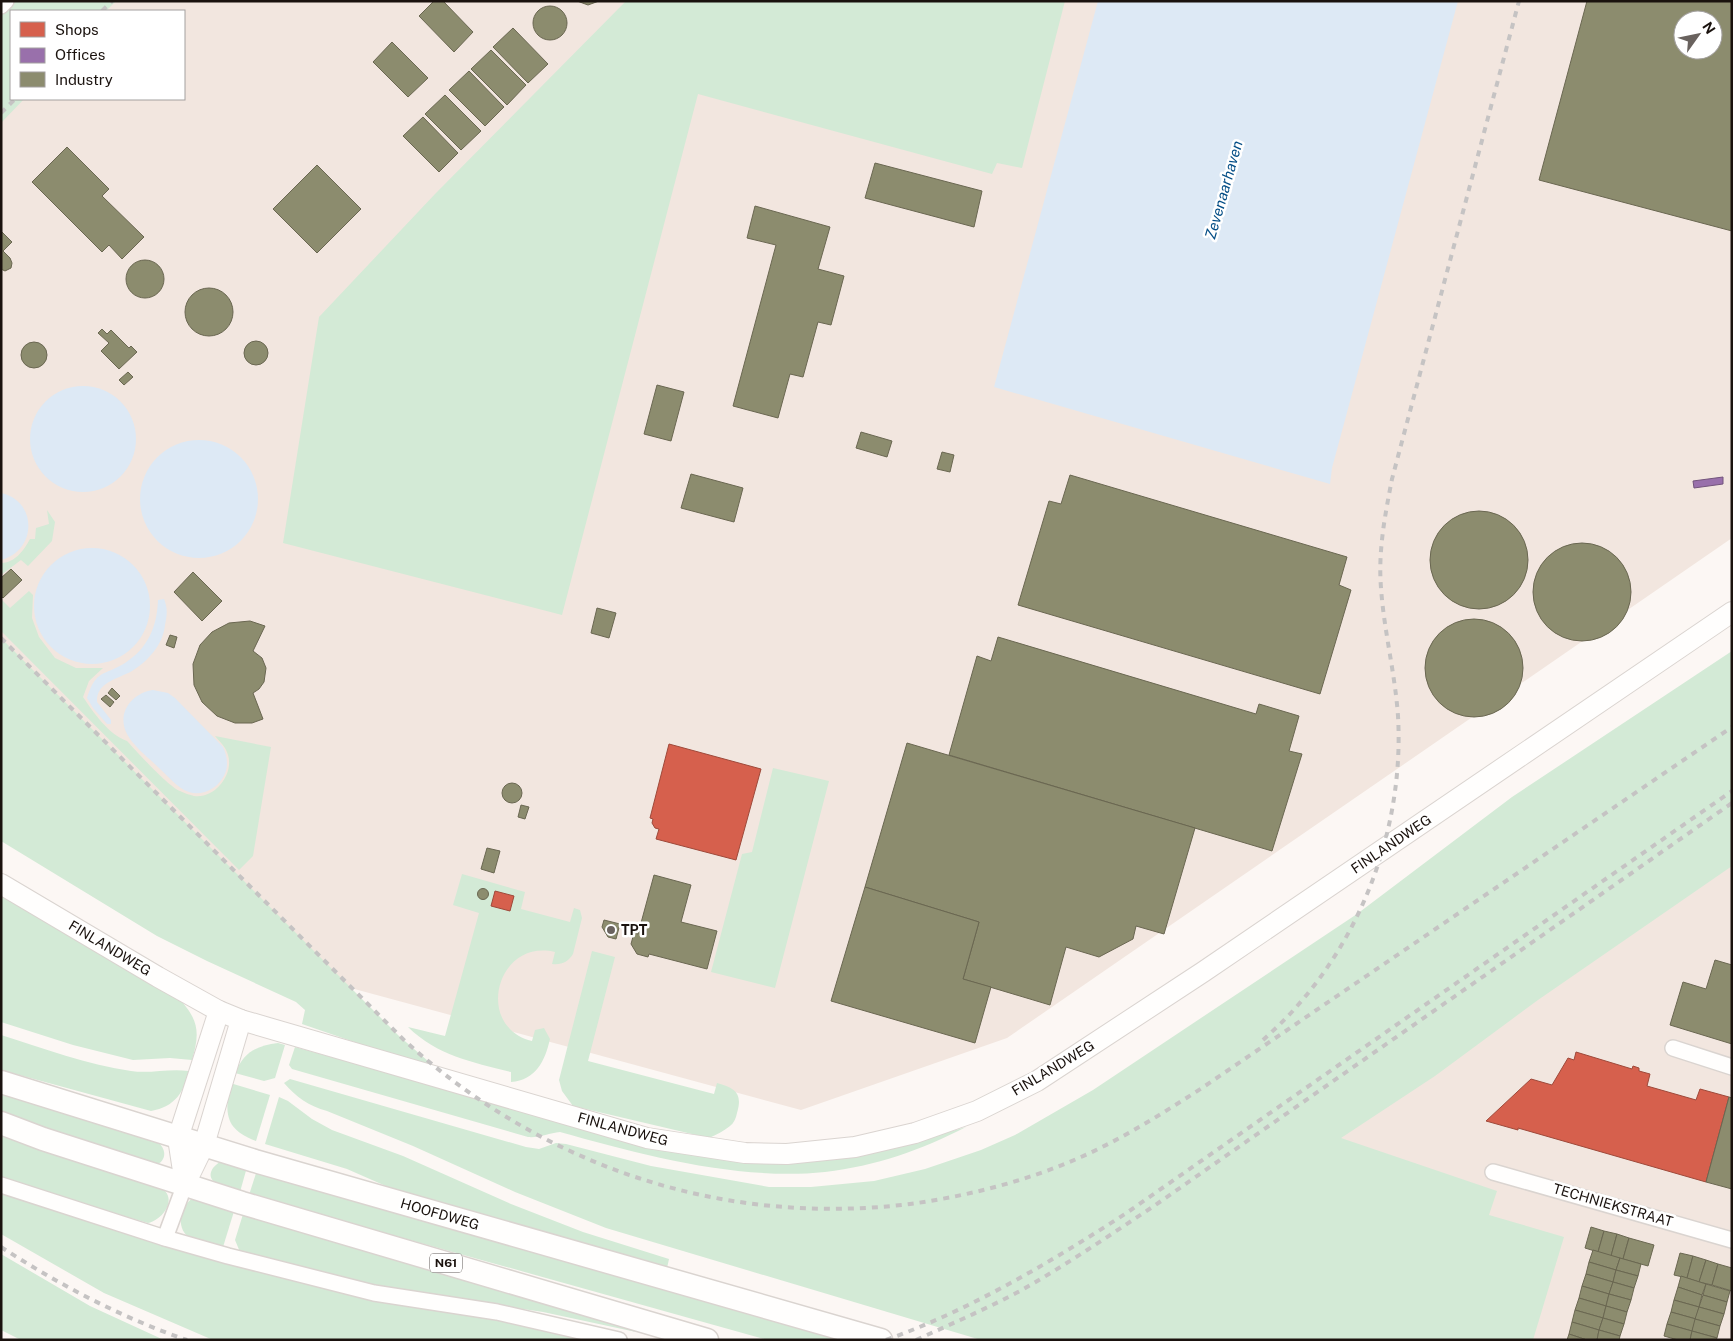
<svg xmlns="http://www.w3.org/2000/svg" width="1733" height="1341" font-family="'Public Sans',sans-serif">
	<rect width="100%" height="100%" fill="#fcf7f4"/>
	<!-- built -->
	<g fill="#f2e6df" fill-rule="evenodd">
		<path d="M1,1H1732V538L1007,1038L801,1110L288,971L1,798ZM11,11H184V99H11ZM1683,20H1713V50H1683Z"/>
		<path d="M1732,861V1340H1051Z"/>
	</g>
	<!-- green -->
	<g fill="#d3ead6">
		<path d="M15,1H116L106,11H11V99H24L1,123V15Z"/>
		<path d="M626,1H1065L1022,168L997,163L992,174L698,94L562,615L283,543L319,317L435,194Z"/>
		<path d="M47,510L55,522L52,541L28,566L21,560L1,575V563C15,563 24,550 30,539H35L36,528L49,524Z"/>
		<path d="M29,591L33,595L32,618L39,637L55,658L76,668H103L89,681L83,697C94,713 108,734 127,741C136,751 170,788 180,791C184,793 190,795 194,796C215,799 234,774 228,755C226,747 220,742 215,736L271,747L253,856L239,870L1,631V599L10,608Z"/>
		<path d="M1,638L399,1036L436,1068L389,1054L302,1024L305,1010L296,1002L207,961L157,936L1,841Z"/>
		<path d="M1732,651V866L1538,1000L1435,1076L1341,1138L1497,1191L1489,1215L1564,1237L1533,1340H981L606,1228L515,1192L413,1146L327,1111C309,1106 296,1097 284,1083L290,1079L526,1147L539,1149L556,1143L566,1144L651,1166L769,1187H811L874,1181L925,1169L981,1150L1015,1135L1093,1090L1357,914L1512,797Z"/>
		<path d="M773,768L829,781L775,988L711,972L742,854L752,852Z"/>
		<path d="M462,874L525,892L521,909L570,922L574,908L580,910L582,918L573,954C568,962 562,965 552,964L555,952C496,938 474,1027 532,1041L535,1030L544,1028L550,1039C545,1061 536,1080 511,1082V1072C472,1062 438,1056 408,1027L445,1036L479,913L453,905Z"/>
		<path d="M1,892L182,1002C200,1022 199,1036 192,1060L170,1058L133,1060L73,1045L1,1022Z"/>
		<path d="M592,951L615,957L588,1061L714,1094L717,1083C735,1088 743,1093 737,1113C736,1118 734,1123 730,1126C724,1131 716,1135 709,1138L573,1106L562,1091L559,1080Z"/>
		<path d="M1,1035C42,1048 89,1065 131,1071C150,1074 169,1068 189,1071C184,1092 175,1107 151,1111L1,1070Z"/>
		<path d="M278,1043L285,1045L275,1078L264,1081L235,1073C244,1052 256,1046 278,1043Z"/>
		<path d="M295,1047L673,1151L896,1147L966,1127C921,1150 876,1166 825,1172C739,1181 642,1155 560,1132C549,1133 539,1138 528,1137L292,1069L289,1065Z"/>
		<path d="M230,1083L270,1095L256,1141C224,1129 225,1113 230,1083Z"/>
		<path d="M1,1092L159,1143C168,1152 165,1163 153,1166L1,1113Z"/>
		<path d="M279,1097L288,1101L312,1119L332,1130L403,1156L511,1204L583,1232L669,1259L667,1268L404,1194L347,1169L265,1144Z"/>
		<path d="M1,1133L157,1187C160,1188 163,1189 165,1191C176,1203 160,1221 148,1223L1,1181Z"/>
		<path d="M222,1161L247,1167L240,1192C232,1189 222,1187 216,1183C205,1176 213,1165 222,1161Z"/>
		<path d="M257,1170L845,1340H768L249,1195Z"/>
		<path d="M1,1191L114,1230L205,1258L346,1292L461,1309L604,1340H213L104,1293L1,1234Z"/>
		<path d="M193,1198L235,1208L223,1247L192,1239C175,1231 179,1207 193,1198Z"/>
		<path d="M244,1211L598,1316L636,1332L543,1312L390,1289L240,1252L235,1240Z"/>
		<path d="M1,1254L90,1306L164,1340H21L1,1330Z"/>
	</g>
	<!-- water -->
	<g fill="#dde9f5">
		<path d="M1098,1H1458L1332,468L1330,484L994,387Z"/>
		<circle cx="83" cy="439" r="53"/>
		<circle cx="199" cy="499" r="59"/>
		<path d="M1,493C38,501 37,551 1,560Z"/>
		<circle cx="92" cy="606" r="58"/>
		<path d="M164,599C168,609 167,615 165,625C163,645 148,661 132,671C118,679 96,682 97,702L111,720V724H107L93,708L87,698C96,669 104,676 125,663C148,648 157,627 158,600Z"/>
		<path d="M153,690L168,693L175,698L223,747C228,758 229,769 222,779C215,790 201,796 189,792C177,788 168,776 159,768C149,758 134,747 127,734C116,713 132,693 153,690Z"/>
	</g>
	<!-- shops -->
	<g fill="#d6604d" stroke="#9e493a">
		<path d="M669,744L761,769L736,860L656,839L659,829L655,828L652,823L653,819L650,818Z"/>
		<path d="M495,891L514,896L510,911L491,906Z"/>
		<path d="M1576,1052L1632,1069L1633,1066L1639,1068V1071L1650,1074L1647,1086L1696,1100L1700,1089L1729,1097L1706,1182L1518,1128V1130L1486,1121L1531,1079L1552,1085L1568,1058L1574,1060Z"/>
	</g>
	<!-- offices -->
	<path fill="#9970ab" stroke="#73547c" d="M1723,477V484L1694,488L1693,481Z"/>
	<!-- industry -->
	<g fill="#8c8c6e" stroke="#6a6751" fill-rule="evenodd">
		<path d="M434,1H443L473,32L454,52L419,16Z"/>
		<path d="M577,1H599L588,5Z"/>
		<path d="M1587,1H1732V231L1539,180ZM1683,20H1713V50H1683Z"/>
		<circle cx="550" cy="23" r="17"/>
		<path d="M513,28L548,64L528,83L493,47Z"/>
		<path d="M392,42L428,78L408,97L373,62Z"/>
		<path d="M491,50L526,85L507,105L471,69Z"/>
		<path d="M469,71L504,107L485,126L449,90Z"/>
		<path d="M445,95L481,131L461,150L425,114Z"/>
		<path d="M423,117L458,153L439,172L403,136Z"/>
		<path d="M67,147L109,189L102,196L144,237L122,259L109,245L102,252L32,182Z"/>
		<path d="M875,163L982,191L974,227L865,198Z"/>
		<path d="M317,165L361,209L317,253L273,209Z"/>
		<path d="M755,206L830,227L818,269L844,276L831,325L818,322L803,377L790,374L778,418L733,406L776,245L747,238Z"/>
		<path d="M1,231L12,242L3,251L10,258L12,263L11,268L5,271L1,269Z"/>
		<circle cx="145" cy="279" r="19"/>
		<circle cx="209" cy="312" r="24"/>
		<path d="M102,329L107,334L111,330L129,348L131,346L137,352L119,369L101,351L109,343L98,333Z"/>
		<circle cx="256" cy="353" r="12"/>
		<circle cx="34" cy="355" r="13"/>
		<path d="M128,372L133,377L124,385L119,380Z"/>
		<path d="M657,385L684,392L671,441L644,434Z"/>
		<path d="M861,432L892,441L887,457L856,448Z"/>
		<path d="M942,452L954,455L950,472L937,469Z"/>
		<path d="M691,474L743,488L734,522L681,508Z"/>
		<path d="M1070,475L1347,557L1339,585L1351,590L1320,694L1018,605L1049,501L1061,504Z"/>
		<circle cx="1479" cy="560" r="49"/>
		<circle cx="1582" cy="592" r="49"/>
		<path d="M11,569L22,580L3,598L1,596V578Z"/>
		<path d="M193,572L222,601L202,621L174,592Z"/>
		<path d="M597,608L616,613L609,638L591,633Z"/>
		<circle cx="1474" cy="668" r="49"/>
		<path d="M250,621L265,626L253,651L262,658L266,668L264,682L259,689L253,693L263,719L252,723H235L217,716L202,702L194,685L193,664L200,645L212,632L229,623Z"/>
		<path d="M170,635L177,637L174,648L166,645Z"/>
		<path d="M998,637L1256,714L1259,704L1299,716L1289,751L1302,754L1272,851L949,755L977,656L991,661Z"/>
		<path d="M112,688L120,696L116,700L108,693Z"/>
		<path d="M106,695L114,702L110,707L101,699Z"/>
		<path d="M907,743L1195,828L1164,934L1136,926L1133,939L1099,957L1066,947L1050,1005L963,979L979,922L865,887Z"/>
		<circle cx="512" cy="793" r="10"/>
		<path d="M521,805L529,807L525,819L518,817Z"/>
		<path d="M487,848L500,851L494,873L481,869Z"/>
		<path d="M654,875L691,885L681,922L717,931L707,969L649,954L648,957L637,954L631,944L634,933L638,934Z"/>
		<path d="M865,887L979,922L963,979L991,987L975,1043L831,1001Z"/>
		<circle cx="483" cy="894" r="5.5"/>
		<path d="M604,920L620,924L616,939L608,937L602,927Z"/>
		<path d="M1715,960L1732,965V1044L1670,1025L1683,982L1706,989Z"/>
		<path d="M1729,1097L1732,1098V1189L1706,1182Z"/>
		<path d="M1591,1227L1604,1231L1598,1252L1585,1248Z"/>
		<path d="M1604,1231L1617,1234L1611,1256L1598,1252Z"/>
		<path d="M1617,1234L1629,1238L1623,1259L1611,1256Z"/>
		<path d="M1629,1238L1654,1245L1648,1266L1623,1259Z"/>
		<path d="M1593,1250L1620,1258L1616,1270L1589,1262Z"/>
		<path d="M1680,1253L1693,1256L1687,1278L1674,1275Z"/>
		<path d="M1693,1256L1706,1260L1699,1282L1687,1278Z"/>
		<path d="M1620,1258L1641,1264L1638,1276L1616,1270Z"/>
		<path d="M1706,1260L1718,1264L1712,1285L1699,1282Z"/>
		<path d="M1589,1262L1616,1270L1613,1282L1586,1274Z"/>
		<path d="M1718,1264L1732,1268V1291L1712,1285Z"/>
		<path d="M1616,1270L1638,1276L1634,1288L1613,1282Z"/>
		<path d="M1586,1274L1613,1282L1609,1294L1582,1286Z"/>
		<path d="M1681,1276L1706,1284L1702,1295L1678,1287Z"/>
		<path d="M1613,1282L1634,1288L1631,1300L1609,1294Z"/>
		<path d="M1706,1284L1730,1291L1727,1302L1703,1295Z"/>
		<path d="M1582,1286L1609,1294L1606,1306L1579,1298Z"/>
		<path d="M1678,1287L1702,1295L1699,1307L1674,1300Z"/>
		<path d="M1609,1294L1631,1300L1627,1312L1606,1306Z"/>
		<path d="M1703,1295L1727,1302L1724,1314L1699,1307Z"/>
		<path d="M1579,1298L1606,1306L1603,1318L1575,1310Z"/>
		<path d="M1674,1300L1699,1307L1696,1319L1671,1312Z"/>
		<path d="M1606,1306L1627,1312L1624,1324L1603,1318Z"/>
		<path d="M1699,1307L1724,1314L1720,1326L1695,1319Z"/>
		<path d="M1575,1310L1603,1318L1599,1330L1572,1322Z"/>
		<path d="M1671,1312L1696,1319L1692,1331L1667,1324Z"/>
		<path d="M1603,1318L1624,1324L1620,1336L1599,1330Z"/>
		<path d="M1695,1319L1720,1326L1717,1338L1692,1331Z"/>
		<path d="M1572,1322L1599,1330L1597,1340H1587L1569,1334Z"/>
		<path d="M1667,1324L1692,1331L1690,1340H1678L1664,1336Z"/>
		<path d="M1599,1330L1620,1336L1619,1340H1597Z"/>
		<path d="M1692,1331L1717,1338L1716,1340H1690Z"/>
		<path d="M1569,1334L1587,1340H1567Z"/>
	</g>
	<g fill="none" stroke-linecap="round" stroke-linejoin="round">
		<defs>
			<g id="street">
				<path d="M1,6L6,1"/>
				<path d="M1673,1048L1732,1067"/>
				<path d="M1493,1172L1732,1240"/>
				<path d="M1,1185L165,1238L228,1256L374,1293L497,1312L619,1340"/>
				<path d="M165,1238L185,1184"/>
			</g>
			<g id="secondary">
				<path d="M1,884L158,977L219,1011L241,1020L647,1138L745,1153L787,1154L855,1147L915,1133L977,1111L1037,1081L1203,972L1732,612"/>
				<path d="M185,1184L178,1138L219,1011"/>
				<path d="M185,1184L204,1145L241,1020"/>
			</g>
			<g id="primary">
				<path d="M1,1082L255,1161L881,1340"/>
				<path d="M1,1123L43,1139L242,1203L707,1340"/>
			</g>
		</defs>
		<!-- street casing -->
		<use href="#street" stroke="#dad4d0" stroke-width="18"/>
		<!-- secondary casing -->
		<use href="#secondary" stroke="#dad4d0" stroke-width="22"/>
		<!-- primary casing -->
		<use href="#primary" stroke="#dad4d0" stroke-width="25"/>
		<!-- street -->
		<use href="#street" stroke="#fffefd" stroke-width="15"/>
		<!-- secondary -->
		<use href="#secondary" stroke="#fffefd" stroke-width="20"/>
		<!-- primary -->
		<use href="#primary" stroke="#fffefd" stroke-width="22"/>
		<!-- rail -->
		<g stroke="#c5c3c3" stroke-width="4" stroke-dasharray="6 6" stroke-linecap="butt">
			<path d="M102,11L112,1"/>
			<path d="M1,113L15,99"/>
			<path d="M1,638L405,1041C544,1167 723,1227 910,1204C968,1196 1027,1181 1081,1157C1124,1138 1163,1113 1202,1088L1732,727"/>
			<path d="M1263,1040C1275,1029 1287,1018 1298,1005C1367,927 1404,820 1398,716C1395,673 1384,631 1381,588C1378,551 1385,515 1392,479L1519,1"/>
			<path d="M1,1247C58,1284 122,1318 187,1340"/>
			<path d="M886,1340C972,1309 1049,1263 1125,1214L1732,791"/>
			<path d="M916,1340C951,1324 986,1309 1020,1291C1066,1265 1110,1235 1154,1206L1732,803"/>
		</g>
	</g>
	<!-- markers -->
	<circle fill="#69625e" stroke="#fff" stroke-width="2" cx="611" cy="930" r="5"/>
	<g text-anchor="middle" stroke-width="5" stroke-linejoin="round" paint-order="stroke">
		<!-- shield labels -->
		<rect fill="#fff" stroke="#5f5956" stroke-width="1" x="430" y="1253.5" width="32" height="19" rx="4"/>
		<g font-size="12" font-weight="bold" fill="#1a120e">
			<text x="446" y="1267">N61</text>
		</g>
		<!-- street labels -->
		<g font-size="14" fill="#1a120e" stroke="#fff">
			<text transform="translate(1391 844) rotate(-34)" y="5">FINLANDWEG</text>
			<text transform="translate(110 948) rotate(31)" y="5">FINLANDWEG</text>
			<text transform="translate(1053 1068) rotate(-31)" y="5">FINLANDWEG</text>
			<text transform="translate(623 1129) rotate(15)" y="5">FINLANDWEG</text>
			<text transform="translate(1613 1205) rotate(16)" y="5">TECHNIEKSTRAAT</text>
			<text transform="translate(440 1214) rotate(16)" y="5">HOOFDWEG</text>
		</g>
		<!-- poi labels -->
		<g font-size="14" font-weight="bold" fill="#1a120e" stroke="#fff" text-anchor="start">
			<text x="621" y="935">TPT</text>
		</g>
		<!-- water labels -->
		<g font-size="15" font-style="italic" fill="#044e86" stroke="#fff">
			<text transform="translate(1224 190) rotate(-74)" y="5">Zevenaarhaven</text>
		</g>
	</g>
	<!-- border -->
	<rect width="1733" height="1341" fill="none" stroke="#1a120e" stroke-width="5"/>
	<!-- legend -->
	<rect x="10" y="10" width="175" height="90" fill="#ffffff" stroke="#a3a09f"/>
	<rect x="20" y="22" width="25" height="15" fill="#d6604d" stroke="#a3a09f"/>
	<text x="55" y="35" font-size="15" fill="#1a120e">Shops</text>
	<rect x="20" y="48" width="25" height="15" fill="#9970ab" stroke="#a3a09f"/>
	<text x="55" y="60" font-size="15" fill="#1a120e">Offices</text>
	<rect x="20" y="72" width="25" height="15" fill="#8c8c6e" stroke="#a3a09f"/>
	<text x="55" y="85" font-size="15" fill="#1a120e">Industry</text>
	<!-- north arrow -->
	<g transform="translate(1698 35) rotate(57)"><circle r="24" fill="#ffffff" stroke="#a3a09f"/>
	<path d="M0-4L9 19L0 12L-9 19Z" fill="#69625e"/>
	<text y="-8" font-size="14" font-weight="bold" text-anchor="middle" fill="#1a120e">N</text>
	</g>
</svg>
